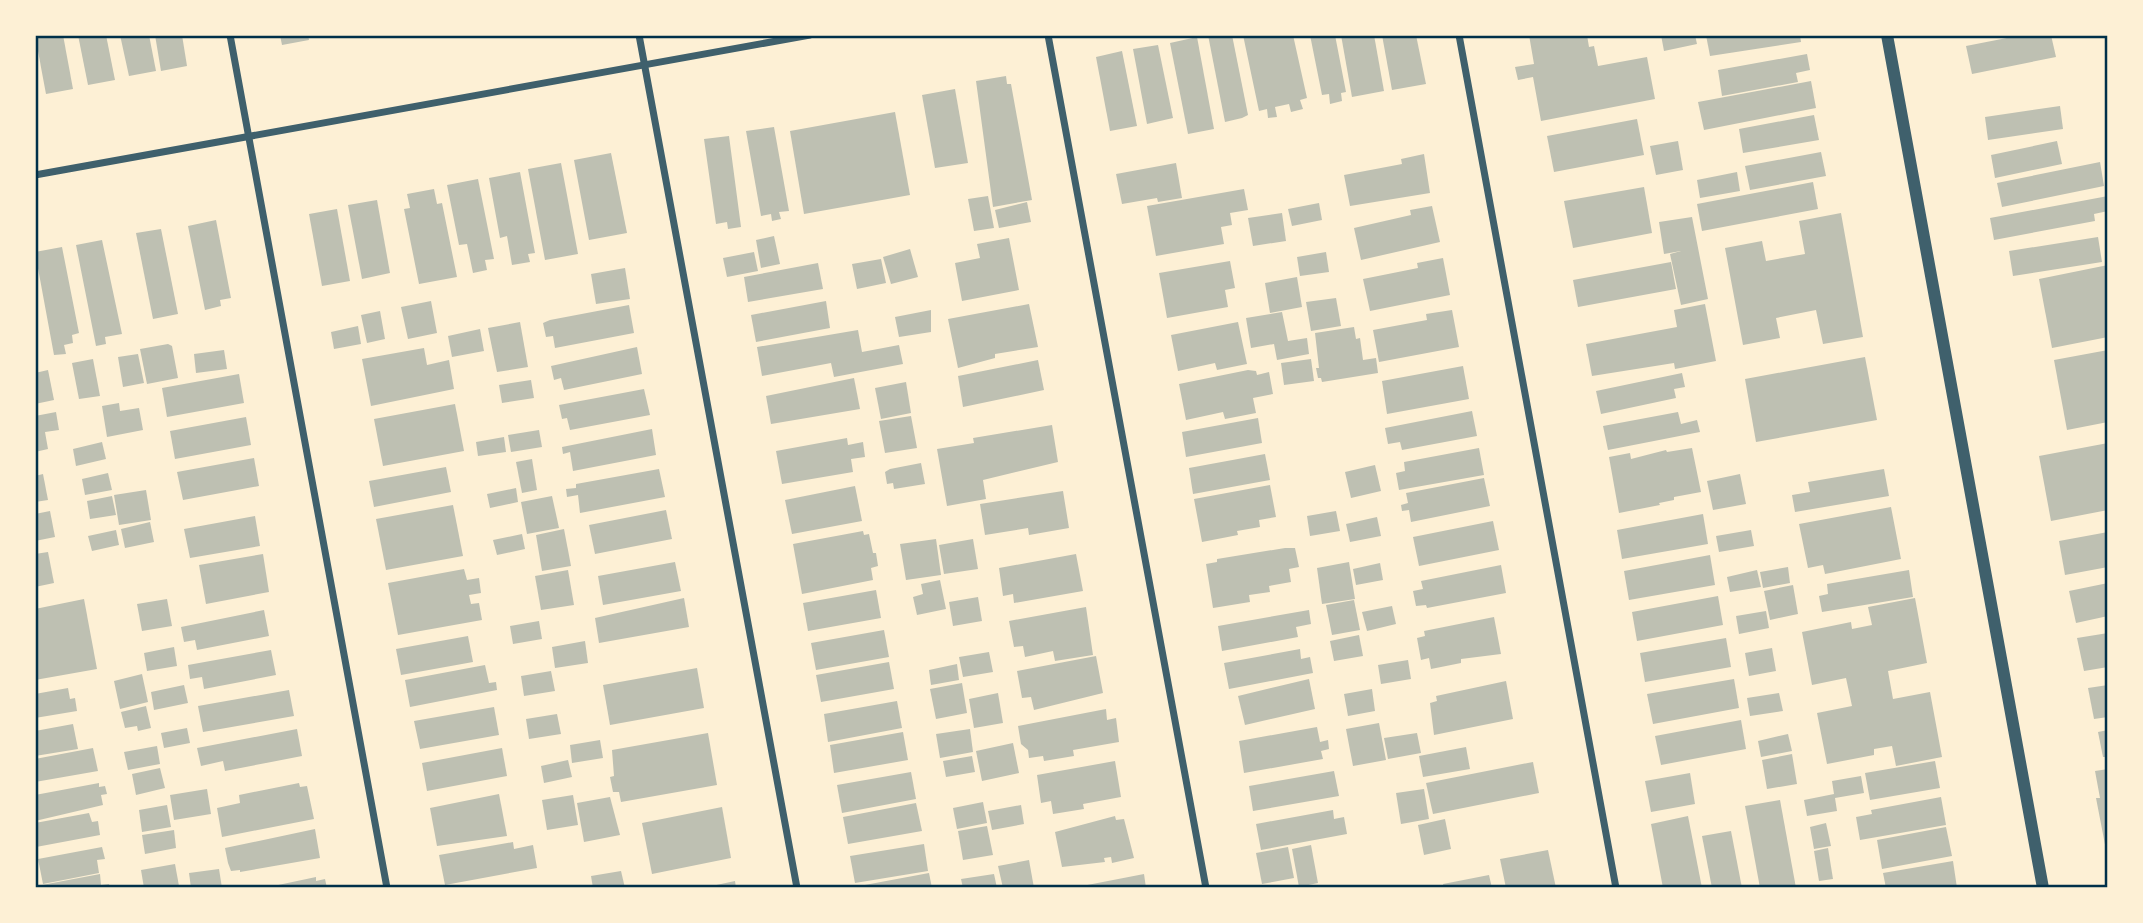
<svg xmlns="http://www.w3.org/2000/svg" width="2143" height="923" font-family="'Noto Sans',sans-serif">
	<rect width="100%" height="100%" fill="#fdf0d5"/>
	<!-- building -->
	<g fill="#bec0b2">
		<path d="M35,35H63L73,89L46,94Z"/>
		<path d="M78,35H106L115,80L88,85Z"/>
		<path d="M120,35H149L156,71L129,76Z"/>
		<path d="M155,35H182L187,66L161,71Z"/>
		<path d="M280,35H308L309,40L282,45Z"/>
		<path d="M1208,35H1232L1248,115L1242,118L1225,122Z"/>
		<path d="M1243,35H1293L1307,98L1300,100L1303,109L1291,112L1289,104L1275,107L1277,117L1268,118L1267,109L1259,111Z"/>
		<path d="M1310,35H1335L1346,92L1341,93L1342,101L1330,104L1329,94L1322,95Z"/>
		<path d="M1341,35H1374L1384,91L1352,97Z"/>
		<path d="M1382,35H1416L1426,84L1392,90Z"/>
		<path d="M1529,35H1587L1589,47L1594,46L1598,66L1647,57L1655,99L1541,121L1533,77L1518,80L1515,67L1534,64Z"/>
		<path d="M1661,35H1695L1697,44L1664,51Z"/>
		<path d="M1706,35H1800L1801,42L1710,56Z"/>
		<path d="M2022,35H2051L2056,57L1972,74L1966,46Z"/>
		<path d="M1197,37L1214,129L1188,134L1170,43Z"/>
		<path d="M1158,45L1173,118L1147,124L1133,49Z"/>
		<path d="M1122,51L1137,126L1110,131L1096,57Z"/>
		<path d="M1807,54L1810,70L1796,73L1798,82L1722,96L1718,70Z"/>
		<path d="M1006,76L1007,84H1011L1032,200L993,207L976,81Z"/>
		<path d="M1811,81L1816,108L1704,130L1698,102Z"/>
		<path d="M955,89L968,163L935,168L922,95Z"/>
		<path d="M2060,106L2063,129L1988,140L1985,117Z"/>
		<path d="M895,112L910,195L804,214L790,131Z"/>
		<path d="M1814,115L1819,140L1743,153L1739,129Z"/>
		<path d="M1637,119L1644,155L1554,172L1547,136Z"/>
		<path d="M774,127L789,211L779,212L781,219L772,221L771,214L761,216L746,131Z"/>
		<path d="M729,136L741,227L728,229L727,222L716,224L704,139Z"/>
		<path d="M1678,141L1683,170L1656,175L1650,146Z"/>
		<path d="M2057,141L2062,164L1995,178L1991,155Z"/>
		<path d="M1821,152L1826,176L1750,190L1745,166Z"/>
		<path d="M611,153L627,233L589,240L574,160Z"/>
		<path d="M1424,154L1430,193L1350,206L1344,175L1402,164L1401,159Z"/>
		<path d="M2100,162L2104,186L2002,207L1997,183Z"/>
		<path d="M561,163L578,254L545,260L528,169Z"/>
		<path d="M1176,163L1182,198L1158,202L1157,198L1122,204L1116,174Z"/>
		<path d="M520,172L535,253L528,254L530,262L512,265L507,236L500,238L489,178Z"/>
		<path d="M1737,172L1740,191L1700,198L1697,180Z"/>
		<path d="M478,179L494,259L485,260L487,270L473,273L467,244L459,245L447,185Z"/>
		<path d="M1813,182L1818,209L1702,231L1697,204Z"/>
		<path d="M1644,187L1652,233L1573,248L1564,201Z"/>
		<path d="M434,189L437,204L442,203L457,277L419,284L404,209L410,208L407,194Z"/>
		<path d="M1244,189L1248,210L1230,213L1232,225L1221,227L1224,244L1156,256L1147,206Z"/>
		<path d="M988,196L994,228L974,231L968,199Z"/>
		<path d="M2108,196V211L2094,214L2095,221L1994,240L1990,218Z"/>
		<path d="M377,200L390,273L362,279L348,205Z"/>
		<path d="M1027,202L1031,222L999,228L995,210Z"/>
		<path d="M1319,203L1322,220L1292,226L1288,209Z"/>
		<path d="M1432,206L1440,242L1361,260L1354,228L1411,215L1410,210Z"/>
		<path d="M337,209L350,281L322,286L309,214Z"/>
		<path d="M1282,213L1286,241L1253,246L1248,218Z"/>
		<path d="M1841,213L1863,337L1823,344L1816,310L1776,318L1780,338L1743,345L1725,248L1762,241L1766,261L1805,254L1799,221Z"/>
		<path d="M1692,217L1708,299L1681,305L1670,254L1681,251L1664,254L1659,222Z"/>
		<path d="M216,220L231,298L220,300L221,306L205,310L188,226Z"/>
		<path d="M161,229L178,314L153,319L136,233Z"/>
		<path d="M774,236L780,264L761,268L756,240Z"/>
		<path d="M2098,237L2102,262L2013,276L2009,251Z"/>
		<path d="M1009,238L1019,290L962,301L955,263L980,258L977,244Z"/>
		<path d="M102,240L122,334L105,337L106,344L96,346L76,245Z"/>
		<path d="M62,247L79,333L72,335L73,343L64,345L66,354L54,355L35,252Z"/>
		<path d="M910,249L918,277L891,284L883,257Z"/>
		<path d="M754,252L758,271L727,277L723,258Z"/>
		<path d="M1326,252L1329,272L1300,276L1297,257Z"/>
		<path d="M1443,258L1450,295L1370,311L1363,279L1418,268L1417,263Z"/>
		<path d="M881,259L886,283L857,289L852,264Z"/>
		<path d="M1230,261L1235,288L1225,290L1228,307L1167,318L1159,273Z"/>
		<path d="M1671,262L1676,289L1578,307L1573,280Z"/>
		<path d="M818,263L823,289L748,302L744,277Z"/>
		<path d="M2108,265V337L2052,348L2039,279Z"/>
		<path d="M625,268L630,299L596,304L591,274Z"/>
		<path d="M1297,277L1302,307L1270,313L1265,283Z"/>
		<path d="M1336,298L1341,326L1311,331L1306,302Z"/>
		<path d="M431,301L437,333L408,339L401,307Z"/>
		<path d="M826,301L830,328L756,342L751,315Z"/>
		<path d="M1029,304L1038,347L995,354V358L958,368L948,319Z"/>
		<path d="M1705,304L1716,361L1675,369L1674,363L1592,376L1586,344L1677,327L1674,310Z"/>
		<path d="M629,305L634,333L555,348L553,336L546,337L543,323L550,320Z"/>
		<path d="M931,310V332L899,337L895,317Z"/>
		<path d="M1452,310L1459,347L1379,362L1373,330L1427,320L1426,314Z"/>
		<path d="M380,311L385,339L367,343L361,315Z"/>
		<path d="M1282,312L1288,341L1307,338L1309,354L1277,360L1274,344L1251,348L1246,318Z"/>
		<path d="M520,322L528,367L497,372L488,328Z"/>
		<path d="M1238,322L1247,364L1217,370L1215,363L1178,371L1171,335Z"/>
		<path d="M358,326L361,344L334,349L331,332Z"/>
		<path d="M1354,327L1356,339L1360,338L1363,360L1376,358L1378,373L1322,382L1321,378H1318L1316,368H1319L1315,333Z"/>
		<path d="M480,329L484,351L452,357L448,336Z"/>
		<path d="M858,330L862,352L899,345L903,364L834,377L831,363L762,376L757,347Z"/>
		<path d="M168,344L172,346L178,378L147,384L140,349Z"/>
		<path d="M637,347L642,374L564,390L561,378L554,380L551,366Z"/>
		<path d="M424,348L427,365L449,360L454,389L371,406L362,359Z"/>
		<path d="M224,350L227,369L196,373L194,354Z"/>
		<path d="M2108,350V422L2067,430L2054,360Z"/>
		<path d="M138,354L144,383L123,387L118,357Z"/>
		<path d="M1865,357L1877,420L1756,442L1745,379Z"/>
		<path d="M93,359L100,396L79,399L72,363Z"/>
		<path d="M1311,359L1314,381L1284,385L1281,363Z"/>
		<path d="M1038,360L1044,390L963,407L958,376Z"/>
		<path d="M1463,366L1469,399L1387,414L1382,381Z"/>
		<path d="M48,370L54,400L35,404V373Z"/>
		<path d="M1248,370L1256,371L1257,375L1269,372L1273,394L1253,398L1256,413L1225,419L1223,412L1186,420L1179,384Z"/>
		<path d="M1682,373L1685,387L1674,389L1676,398L1601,414L1596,391Z"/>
		<path d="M239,374L244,403L167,417L162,388Z"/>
		<path d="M854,378L860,409L771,424L766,396Z"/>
		<path d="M531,380L534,398L502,403L499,385Z"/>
		<path d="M906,382L911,413L881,419L875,388Z"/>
		<path d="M644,389L650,415L570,430L567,418L562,419L559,405Z"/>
		<path d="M119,403L120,411L139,408L143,430L107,437L102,406Z"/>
		<path d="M455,404L464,451L383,466L374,419Z"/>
		<path d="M1472,411L1477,436L1402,450L1400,442L1388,444L1385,428Z"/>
		<path d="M56,412L59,430L45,432L48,449L35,452V416Z"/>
		<path d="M1678,412L1681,424L1697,420L1700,432L1608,450L1603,426Z"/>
		<path d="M911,416L917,448L885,453L879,421Z"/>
		<path d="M246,417L251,445L175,459L170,431Z"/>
		<path d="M1258,418L1262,443L1186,457L1182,432Z"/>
		<path d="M1052,425L1058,462L983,480L986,499L947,506L937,449L974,443L973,438Z"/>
		<path d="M652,429L656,455L573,471L570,452L563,454L562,447Z"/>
		<path d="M539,430L542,447L511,452L508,435Z"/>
		<path d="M504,437L506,452L478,456L476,442Z"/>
		<path d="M847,438L848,445L863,442L865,457L851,459L853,472L782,484L776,451Z"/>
		<path d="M102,442L106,459L76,466L73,449Z"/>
		<path d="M2108,443V510L2051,521L2039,456Z"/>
		<path d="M1479,448L1484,475L1399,490L1396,473L1405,471L1404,462Z"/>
		<path d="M1692,448L1701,492L1674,497V500L1659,503L1660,505L1619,513L1609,457L1630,453L1631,459L1666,450L1667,452Z"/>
		<path d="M1265,454L1270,480L1193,494L1189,468Z"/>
		<path d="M254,458L259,486L183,500L177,472Z"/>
		<path d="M532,459L537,490L522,493L516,462Z"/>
		<path d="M921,463L925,484L894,489L893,483L887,484L885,472L890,469Z"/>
		<path d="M1375,465L1381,491L1351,498L1345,472Z"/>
		<path d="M446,467L451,492L374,507L369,481Z"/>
		<path d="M659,469L665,497L580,513L578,495L567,497L566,489L576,488V484Z"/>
		<path d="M1884,469L1889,496L1795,512L1792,495L1810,492L1808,482Z"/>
		<path d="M108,473L112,490L85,495L82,479Z"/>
		<path d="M43,474L48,500L35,502V476Z"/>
		<path d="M1740,474L1746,504L1713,510L1707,481Z"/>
		<path d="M1484,478L1490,506L1411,522L1409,510L1402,511L1401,505L1408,503L1406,493Z"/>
		<path d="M1270,485L1276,517L1259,520L1260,527L1237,531L1238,535L1202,542L1194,499Z"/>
		<path d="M855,486L862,521L792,534L785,500Z"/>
		<path d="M516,488L518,502L490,508L487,494Z"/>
		<path d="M146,490L151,520L119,525L114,495Z"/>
		<path d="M1063,491L1069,528L1029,535L1028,528L985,535L980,504Z"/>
		<path d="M112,496L116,515L90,519L87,501Z"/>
		<path d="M552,496L559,528L527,534L521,502Z"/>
		<path d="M453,505L463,556L386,570L376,519Z"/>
		<path d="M1891,507L1901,559L1825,574L1823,565L1808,568L1799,524Z"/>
		<path d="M666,510L672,539L595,554L589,525Z"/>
		<path d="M50,511L55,537L35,541V514Z"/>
		<path d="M1336,511L1340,531L1310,536L1307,516Z"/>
		<path d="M1703,514L1708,544L1622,559L1617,530Z"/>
		<path d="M255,516L260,546L190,558L184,529Z"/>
		<path d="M1377,517L1381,536L1350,542L1346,524Z"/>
		<path d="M1493,521L1499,550L1419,566L1413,537Z"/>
		<path d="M150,522L154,542L125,548L121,529Z"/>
		<path d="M564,529L571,566L542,571L536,535Z"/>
		<path d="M116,530L119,545L92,551L88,536Z"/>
		<path d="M1751,530L1754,546L1719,552L1716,536Z"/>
		<path d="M863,531L864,535L869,534L873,553H876L878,566L871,568L873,580L802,594L793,544Z"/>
		<path d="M2108,532V567L2065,575L2059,541Z"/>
		<path d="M522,534L525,549L497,555L493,540Z"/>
		<path d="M936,539L941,575L906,580L900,544Z"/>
		<path d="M973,539L978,569L944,574L939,545Z"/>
		<path d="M1285,548H1295L1299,567L1289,569L1291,582L1269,586L1270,592L1249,595L1250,602L1213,608L1206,564L1217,562V559Z"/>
		<path d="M48,552L54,583L35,587V554Z"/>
		<path d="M263,554L269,592L206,604L199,565Z"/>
		<path d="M1076,554L1083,591L1014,603L1013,594L1003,596L999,568Z"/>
		<path d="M1710,555L1715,585L1629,600L1624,571Z"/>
		<path d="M675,562L681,591L603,605L598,576Z"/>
		<path d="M1349,562L1355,599L1322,604L1317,568Z"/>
		<path d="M1380,563L1383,580L1356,585L1353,569Z"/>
		<path d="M1501,565L1506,593L1427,608L1426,605L1416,606L1413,591L1423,589L1421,581Z"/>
		<path d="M1788,567L1790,583L1763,588L1760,572Z"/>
		<path d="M464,569L467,580L479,578L481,593L469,595L471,604L479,603L482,620L398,635L388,583Z"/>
		<path d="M568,570L574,605L541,610L535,576Z"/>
		<path d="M1757,570L1761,587L1730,592L1727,577Z"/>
		<path d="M1909,570L1913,597L1822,612L1819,596L1828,594L1827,584Z"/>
		<path d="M940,580L946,609L917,615L913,597L923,594L921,584Z"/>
		<path d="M2108,583V616L2076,623L2069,591Z"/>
		<path d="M1793,585L1798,614L1770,620L1764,591Z"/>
		<path d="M876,590L881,618L808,631L803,603Z"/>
		<path d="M1718,596L1723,625L1637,641L1632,612Z"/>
		<path d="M978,597L982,621L953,626L949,602Z"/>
		<path d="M684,598L689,627L599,643L595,618Z"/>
		<path d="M1915,598L1927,663L1888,671L1893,699L1930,692L1942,757L1896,766L1892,746L1874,749V755L1827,764L1817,713L1852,706L1846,678L1812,685L1802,632L1851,622L1852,629L1872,625L1868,607Z"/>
		<path d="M84,599L97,669L35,680V609Z"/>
		<path d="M167,599L172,626L142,631L137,604Z"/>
		<path d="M1354,600L1360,630L1332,635L1326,605Z"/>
		<path d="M1392,606L1396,624L1367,631L1362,612Z"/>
		<path d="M1086,607L1093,655L1055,661L1053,651L1025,657L1023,646L1014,647L1009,621Z"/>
		<path d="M264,610L269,636L197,650L195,640L184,642L181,627Z"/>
		<path d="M1309,610L1311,624L1296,627L1298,637L1222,651L1218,626Z"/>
		<path d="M1766,611L1769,628L1739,634L1736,616Z"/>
		<path d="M1494,617L1501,654L1461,659V663L1431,669L1429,658L1421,660L1417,638L1425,636L1424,631Z"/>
		<path d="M539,621L542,639L513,644L510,626Z"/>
		<path d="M884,630L889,657L816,670L811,643Z"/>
		<path d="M2108,633V667L2084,671L2077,638Z"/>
		<path d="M1359,635L1363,656L1334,661L1330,641Z"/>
		<path d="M468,636L473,662L401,675L396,649Z"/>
		<path d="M1726,638L1731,667L1645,682L1640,653Z"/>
		<path d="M585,641L588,663L555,668L552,647Z"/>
		<path d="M174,647L177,666L147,671L144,653Z"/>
		<path d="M1772,648L1776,671L1749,676L1745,653Z"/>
		<path d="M1300,649L1301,659L1310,657L1313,673L1229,689L1224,663Z"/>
		<path d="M271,650L276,675L204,689L202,677L190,679L188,665Z"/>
		<path d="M989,652L993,672L963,677L959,657Z"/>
		<path d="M1096,656L1103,693L1034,710L1031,697L1022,698L1017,671Z"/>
		<path d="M1408,660L1411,679L1381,684L1378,665Z"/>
		<path d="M889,662L894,689L821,702L816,675Z"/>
		<path d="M957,664L959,680L931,685L929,670Z"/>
		<path d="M485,665L489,683L496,682L497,690L410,707L405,680Z"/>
		<path d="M697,668L704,708L610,725L603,685Z"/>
		<path d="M551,671L555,691L524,696L521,676Z"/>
		<path d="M142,674L148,702L120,709L114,681Z"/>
		<path d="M1309,679L1315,709L1245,725L1238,696Z"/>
		<path d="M1734,679L1739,708L1653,724L1647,694Z"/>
		<path d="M1506,681L1513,719L1434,735L1430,703L1437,701L1436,696Z"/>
		<path d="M962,683L967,713L936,719L930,689Z"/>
		<path d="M184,685L188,703L154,710L151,692Z"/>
		<path d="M2108,685V717L2094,719L2088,688Z"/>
		<path d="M68,688L70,699L75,698L77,711L35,718V694Z"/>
		<path d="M1372,689L1375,711L1348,716L1344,694Z"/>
		<path d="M289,690L294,716L203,732L198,706Z"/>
		<path d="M998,693L1003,723L974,728L969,699Z"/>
		<path d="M1779,693L1783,711L1750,716L1747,698Z"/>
		<path d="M897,701L902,728L828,742L824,714Z"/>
		<path d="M146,706L151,728L138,731L137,726L125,728L121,712Z"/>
		<path d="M494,707L499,735L420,749L414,721Z"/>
		<path d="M1106,709L1107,720L1116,718L1119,742L1073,750L1074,756L1044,761L1043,756L1029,758L1028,750L1021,744L1018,726Z"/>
		<path d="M557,714L561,734L529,739L526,719Z"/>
		<path d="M1741,720L1746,749L1661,765L1655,736Z"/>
		<path d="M1379,723L1386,760L1353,766L1346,729Z"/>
		<path d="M73,724L78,749L35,756V731Z"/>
		<path d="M1317,727L1320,742L1328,740L1329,749L1321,751L1323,759L1244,773L1239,741Z"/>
		<path d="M187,728L190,743L164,748L161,733Z"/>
		<path d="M297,729L302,756L225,771L223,761L201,766L197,748Z"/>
		<path d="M970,729L973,752L940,758L936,734Z"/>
		<path d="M2108,730V757H2103L2098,732Z"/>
		<path d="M903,732L908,760L834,773L830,745Z"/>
		<path d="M708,733L717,785L621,802L619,792H613L610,777L614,776L612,750Z"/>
		<path d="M1417,733L1421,753L1388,759L1384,738Z"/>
		<path d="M1788,734L1792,751L1761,757L1758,741Z"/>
		<path d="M600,740L603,758L572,763L570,745Z"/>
		<path d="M1013,743L1019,773L982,781L976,751Z"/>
		<path d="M157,746L160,764L128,770L124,752Z"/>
		<path d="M1466,747L1470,769L1423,777L1419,756Z"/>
		<path d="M93,748L98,771L35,782V759Z"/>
		<path d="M502,748L507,776L427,791L422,763Z"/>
		<path d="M1792,754L1797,784L1767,789L1762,760Z"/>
		<path d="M972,756L975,772L946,777L943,761Z"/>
		<path d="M568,760L572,777L544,783L541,766Z"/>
		<path d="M1115,761L1121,797L1083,804L1084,809L1053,814L1051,801L1041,803L1037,775Z"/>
		<path d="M1935,761L1940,788L1870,800L1865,773Z"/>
		<path d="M1533,762L1539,793L1433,814L1426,783Z"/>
		<path d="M160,768L165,788L136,795L132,774Z"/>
		<path d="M2108,769V854L2107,855L2096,798H2100L2095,771Z"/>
		<path d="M1334,771L1339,796L1253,811L1249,786Z"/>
		<path d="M911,772L916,799L842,813L837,785Z"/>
		<path d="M1690,773L1695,804L1651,812L1645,781Z"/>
		<path d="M1861,776L1864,793L1835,798L1837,811L1807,816L1804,800L1834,794L1832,781Z"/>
		<path d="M99,783V787L105,786L107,794L101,795L103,805L35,821V795Z"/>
		<path d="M299,783L300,787L307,786L314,819L222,837L217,808L240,803L239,795Z"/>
		<path d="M207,789L211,814L174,820L170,795Z"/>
		<path d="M1424,789L1429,819L1401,824L1396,793Z"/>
		<path d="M499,794L507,836L437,846L430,808Z"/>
		<path d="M573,795L578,825L547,830L542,800Z"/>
		<path d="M610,797L620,835L584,842L577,803Z"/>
		<path d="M1941,797L1946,825L1860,840L1856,817L1872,814L1871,810Z"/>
		<path d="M1780,800L1796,888H1760L1745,806Z"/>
		<path d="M983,802L987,823L957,829L953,808Z"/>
		<path d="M916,803L922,831L848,844L843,817Z"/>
		<path d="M167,805L171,827L142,832L139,810Z"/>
		<path d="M1021,805L1024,824L992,830L988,811Z"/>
		<path d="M722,807L731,858L652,874L642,823Z"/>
		<path d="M1333,810L1334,819L1344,817L1347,834L1261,850L1256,824Z"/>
		<path d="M89,813L92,822L98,821L100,835L36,847L35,823Z"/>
		<path d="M1115,816L1116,820L1124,819L1134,858L1112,863L1111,857L1104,858L1105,862L1062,867L1055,832Z"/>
		<path d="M1688,816L1702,888H1663L1651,824Z"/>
		<path d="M1445,819L1451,849L1424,855L1418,825Z"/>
		<path d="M1826,823L1831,846L1814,849L1810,827Z"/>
		<path d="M987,826L993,855L963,860L958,831Z"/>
		<path d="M1946,827L1952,856L1882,869L1877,840Z"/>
		<path d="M315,829L320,858L240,872V870L231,871L228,863L225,848Z"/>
		<path d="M174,830L176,848L145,854L142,835Z"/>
		<path d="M1731,831L1742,888H1712L1702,836Z"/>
		<path d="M513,842L514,849L533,845L537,868L445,885L439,855Z"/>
		<path d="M924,844L928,871L855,883L850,856Z"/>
		<path d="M1311,845L1318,883L1299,887L1292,849Z"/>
		<path d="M102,847L105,859L97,860L99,873L43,884L38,859Z"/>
		<path d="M1288,847L1294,878L1262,884L1256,853Z"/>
		<path d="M1828,848L1833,879L1819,881L1814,851Z"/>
		<path d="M1548,850L1556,888H1506L1500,859Z"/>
		<path d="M1029,860L1034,888H1003L998,866Z"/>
		<path d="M1953,861L1957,888H1886L1883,873Z"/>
		<path d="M175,864L179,886L144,888L141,870Z"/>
		<path d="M219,869L222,888H191L189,873Z"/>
		<path d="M621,871L625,888H593L591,876Z"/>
		<path d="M929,873L932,888H854V887Z"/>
		<path d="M100,874L101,885L109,884L110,888H43L42,885Z"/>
		<path d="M994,874L997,888H963L961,879Z"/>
		<path d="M1144,874L1146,888H1077V887Z"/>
		<path d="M1489,875L1492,888H1444L1443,884Z"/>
		<path d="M316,877V881L325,879L327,888H264Z"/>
		<path d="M735,881L736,888H707V887Z"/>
	</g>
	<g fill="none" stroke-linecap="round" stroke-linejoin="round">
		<!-- minor -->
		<g stroke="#3f606c" stroke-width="7">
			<path d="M230,35L387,888"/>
			<path d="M639,35L797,888"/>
			<path d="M1048,35L1206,888"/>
			<path d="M1459,35L1616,888"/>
			<path d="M35,175L810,35"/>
		</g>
		<!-- tertiary -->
		<path stroke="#3f606c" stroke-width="12" d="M1887,35L2043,888"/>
	</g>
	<!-- border -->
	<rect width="2143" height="923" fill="none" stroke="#fdf0d5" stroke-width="74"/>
	<rect x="37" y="37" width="2069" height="849" fill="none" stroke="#003049" stroke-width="2.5"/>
</svg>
